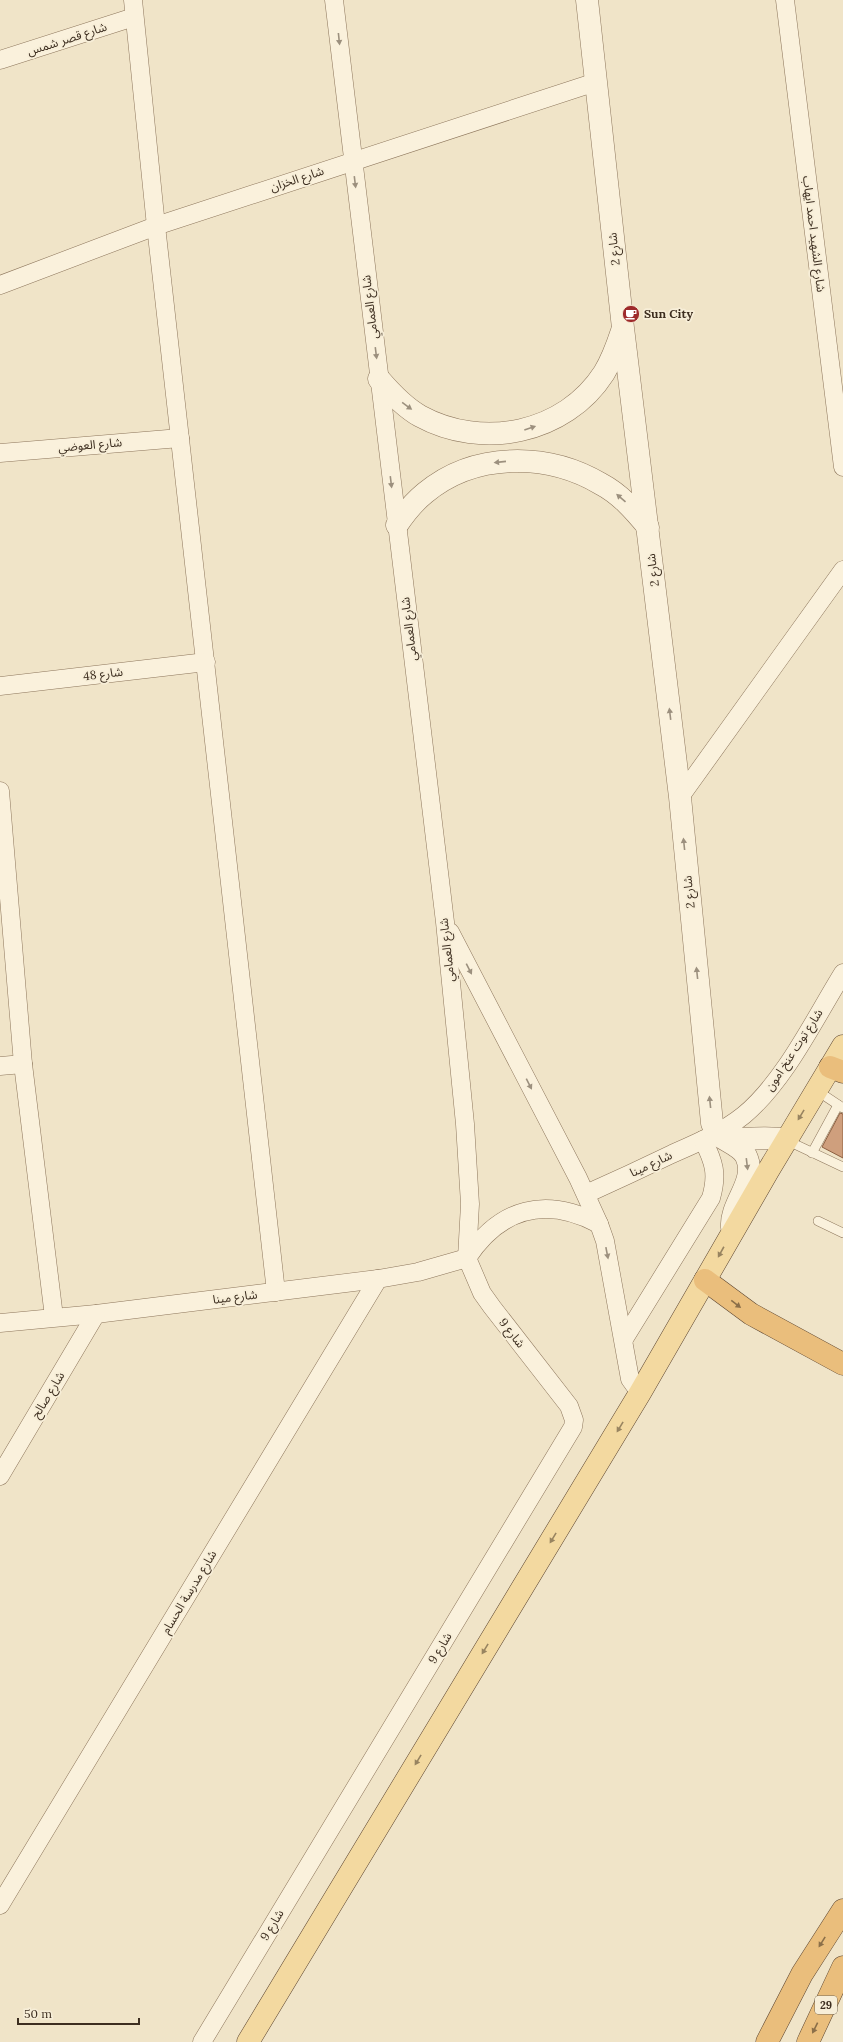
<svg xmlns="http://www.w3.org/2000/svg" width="843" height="2042" font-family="Lora,'Noto Sans Arabic',serif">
	<rect width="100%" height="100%" fill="#f0e4c8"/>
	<!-- building -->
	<path fill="#cf9f7d" stroke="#8d5f41" d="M840,1113L843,1114V1158L822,1147Z"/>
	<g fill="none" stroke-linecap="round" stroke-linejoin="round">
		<defs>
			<g id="service">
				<path d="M816,1090L843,1108"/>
				<path d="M786,1140L843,1167"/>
				<path d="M812,1153L838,1105"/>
				<path d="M818,1221L843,1233"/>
			</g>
			<g id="minor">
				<path d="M133,0L156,226L276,1292"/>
				<path d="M785,0L843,467"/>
				<path d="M0,60L134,17"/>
				<path d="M0,285L156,226L596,82"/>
				<path d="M0,453L180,438"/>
				<path d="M0,686L206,662"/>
				<path d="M0,791L23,1064L54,1317"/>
				<path d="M680,797L843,570"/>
				<path d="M450,932L578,1178L599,1224L605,1241L630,1379L640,1393"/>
				<path d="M0,1066L23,1064"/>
				<path d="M586,1194C615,1181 643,1168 672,1154C697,1143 723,1132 744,1115C785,1081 815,1018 843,973"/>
				<path d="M467,1258C501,1207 546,1196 599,1224"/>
				<path d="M0,1323L96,1314L378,1279L418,1272L467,1258"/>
				<path d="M624,1339L711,1198C718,1174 714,1162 703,1140"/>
				<path d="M0,1476L96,1314"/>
				<path d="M0,1905L378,1279"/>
				<path d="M202,2042L573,1427L574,1420L569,1406L492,1307L482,1293L467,1258L470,1204L465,1124L445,922L334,0"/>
			</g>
			<g id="tertiary">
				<path d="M587,0L623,328L680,797L712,1123C713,1126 715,1131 717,1134C725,1141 741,1146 746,1156C758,1181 730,1203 732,1227"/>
				<path d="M379,379C391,393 404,407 420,416C482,450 565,434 604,373C612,360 617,346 622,331"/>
				<path d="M397,525C405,513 414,502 425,493C474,452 547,452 601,484C620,494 634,510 648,527"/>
				<path d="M722,1137C743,1142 765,1135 786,1140"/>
			</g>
			<path id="primary" d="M248,2042L640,1393L768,1171L843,1046"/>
			<g id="trunk">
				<path d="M830,1067L843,1072"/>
				<path d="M705,1280L751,1314L843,1364"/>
				<path d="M767,2042L802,1974L843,1910"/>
				<path d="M808,2042L843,1967"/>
			</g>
		</defs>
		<!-- service casing -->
		<use href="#service" stroke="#8d765c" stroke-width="10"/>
		<!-- minor casing -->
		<use href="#minor" stroke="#8d765c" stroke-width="19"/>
		<!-- tertiary casing -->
		<use href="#tertiary" stroke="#8d765c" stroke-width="23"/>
		<!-- primary casing -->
		<use href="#primary" stroke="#5b4430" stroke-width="23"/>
		<!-- trunk casing -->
		<use href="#trunk" stroke="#5b4430" stroke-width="23"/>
		<!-- service -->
		<use href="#service" stroke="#faf1dc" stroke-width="9"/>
		<!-- minor -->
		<use href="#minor" stroke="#faf1dc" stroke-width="18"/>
		<!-- tertiary -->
		<use href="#tertiary" stroke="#faf1dc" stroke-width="22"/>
		<!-- primary -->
		<use href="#primary" stroke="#f3d9a0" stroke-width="22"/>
		<!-- trunk -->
		<use href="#trunk" stroke="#eabe7c" stroke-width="22"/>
	</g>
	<!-- one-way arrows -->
	<defs><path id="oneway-solid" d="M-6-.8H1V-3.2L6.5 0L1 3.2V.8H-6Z"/></defs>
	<g fill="#9c907e">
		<use href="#oneway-solid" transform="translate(339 39) rotate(84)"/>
		<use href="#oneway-solid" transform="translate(355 182) rotate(83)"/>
		<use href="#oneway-solid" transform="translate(376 353) rotate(83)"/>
		<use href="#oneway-solid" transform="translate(407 406) rotate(36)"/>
		<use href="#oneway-solid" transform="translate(530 428) rotate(-19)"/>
		<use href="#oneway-solid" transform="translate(500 462) rotate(174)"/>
		<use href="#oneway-solid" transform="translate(391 482) rotate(83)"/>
		<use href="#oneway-solid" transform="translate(621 498) rotate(-139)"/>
		<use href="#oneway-solid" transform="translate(670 714) rotate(-97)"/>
		<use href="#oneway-solid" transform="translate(684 844) rotate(-96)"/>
		<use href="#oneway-solid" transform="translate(469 969) rotate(63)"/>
		<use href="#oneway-solid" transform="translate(697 973) rotate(-96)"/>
		<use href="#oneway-solid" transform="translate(529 1084) rotate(63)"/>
		<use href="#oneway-solid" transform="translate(710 1102) rotate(-96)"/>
		<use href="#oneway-solid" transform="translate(747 1164) rotate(83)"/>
		<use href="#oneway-solid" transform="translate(607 1253) rotate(79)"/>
	</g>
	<g fill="#988460">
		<use href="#oneway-solid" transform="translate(801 1115) rotate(121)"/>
		<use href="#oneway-solid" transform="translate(721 1252) rotate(119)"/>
		<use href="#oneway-solid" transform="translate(620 1427) rotate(121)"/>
		<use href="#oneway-solid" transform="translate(553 1538) rotate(121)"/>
		<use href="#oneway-solid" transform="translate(485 1649) rotate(121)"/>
		<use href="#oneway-solid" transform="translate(418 1760) rotate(121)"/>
	</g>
	<g fill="#8b6f49">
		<use href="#oneway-solid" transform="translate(736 1304) rotate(38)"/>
		<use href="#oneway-solid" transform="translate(822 1942) rotate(122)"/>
		<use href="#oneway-solid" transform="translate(815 2028) rotate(116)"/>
	</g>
	<!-- icons -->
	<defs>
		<symbol id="cafe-disc" viewBox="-11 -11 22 22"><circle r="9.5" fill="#9e2a2b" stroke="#f7eed8"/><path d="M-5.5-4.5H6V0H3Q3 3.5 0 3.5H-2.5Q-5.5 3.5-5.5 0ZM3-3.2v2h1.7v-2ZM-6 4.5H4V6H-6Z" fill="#fff"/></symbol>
	</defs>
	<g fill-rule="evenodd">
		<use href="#cafe-disc" x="621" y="304" width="20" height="20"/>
	</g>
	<g text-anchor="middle" stroke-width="3.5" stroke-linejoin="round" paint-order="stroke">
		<!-- shield labels -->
		<rect fill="#f7eed8" stroke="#756857" stroke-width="1" x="815" y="1996" width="22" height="18" rx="3"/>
		<g font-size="11" font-weight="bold" fill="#3d2e20">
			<text x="826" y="2009">29</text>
		</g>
		<!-- street labels -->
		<g font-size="12" fill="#3d2e20" stroke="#f7eed8">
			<text transform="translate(67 39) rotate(-18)" y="4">شارع قصر شمس</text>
			<text transform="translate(297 179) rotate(-18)" y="4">شارع الخزان</text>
			<text transform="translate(814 234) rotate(83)" y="4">شارع الشهيد احمد ايهاب</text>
			<text transform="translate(614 249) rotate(-96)" y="4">شارع 2</text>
			<text transform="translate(370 307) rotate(-97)" y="4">شارع العمامي</text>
			<text transform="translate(90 445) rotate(-5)" y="4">شارع العوضي</text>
			<text transform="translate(653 570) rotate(-97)" y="4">شارع 2</text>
			<text transform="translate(409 629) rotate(-97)" y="4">شارع العمامي</text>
			<text transform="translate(103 674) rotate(-7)" y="4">شارع 48</text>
			<text transform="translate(689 892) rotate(-96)" y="4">شارع 2</text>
			<text transform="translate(447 950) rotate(-96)" y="4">شارع العمامي</text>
			<text transform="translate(794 1050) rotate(-57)" y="4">شارع توت عنخ امون</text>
			<text transform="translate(651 1164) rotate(-25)" y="4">شارع مينا</text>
			<text transform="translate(235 1297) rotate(-7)" y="4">شارع مينا</text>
			<text transform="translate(512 1333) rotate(52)" y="4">شارع 9</text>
			<text transform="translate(48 1395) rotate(-59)" y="4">شارع صالح</text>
			<text transform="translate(189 1592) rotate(-59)" y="4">شارع مدرسة الحسام</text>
			<text transform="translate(440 1648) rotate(-59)" y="4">شارع 9</text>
			<text transform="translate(272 1925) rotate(-59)" y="4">شارع 9</text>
		</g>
		<!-- poi labels -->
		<g font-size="12" font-weight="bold" fill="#3d2e20" stroke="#f7eed8" text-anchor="start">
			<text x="644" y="318">Sun City</text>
		</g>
	</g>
	<!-- scale -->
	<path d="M18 2018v6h121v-6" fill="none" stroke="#3d2e20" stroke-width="2"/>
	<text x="24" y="2018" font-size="12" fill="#3d2e20" stroke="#f7eed8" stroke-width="3" paint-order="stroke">50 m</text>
</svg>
